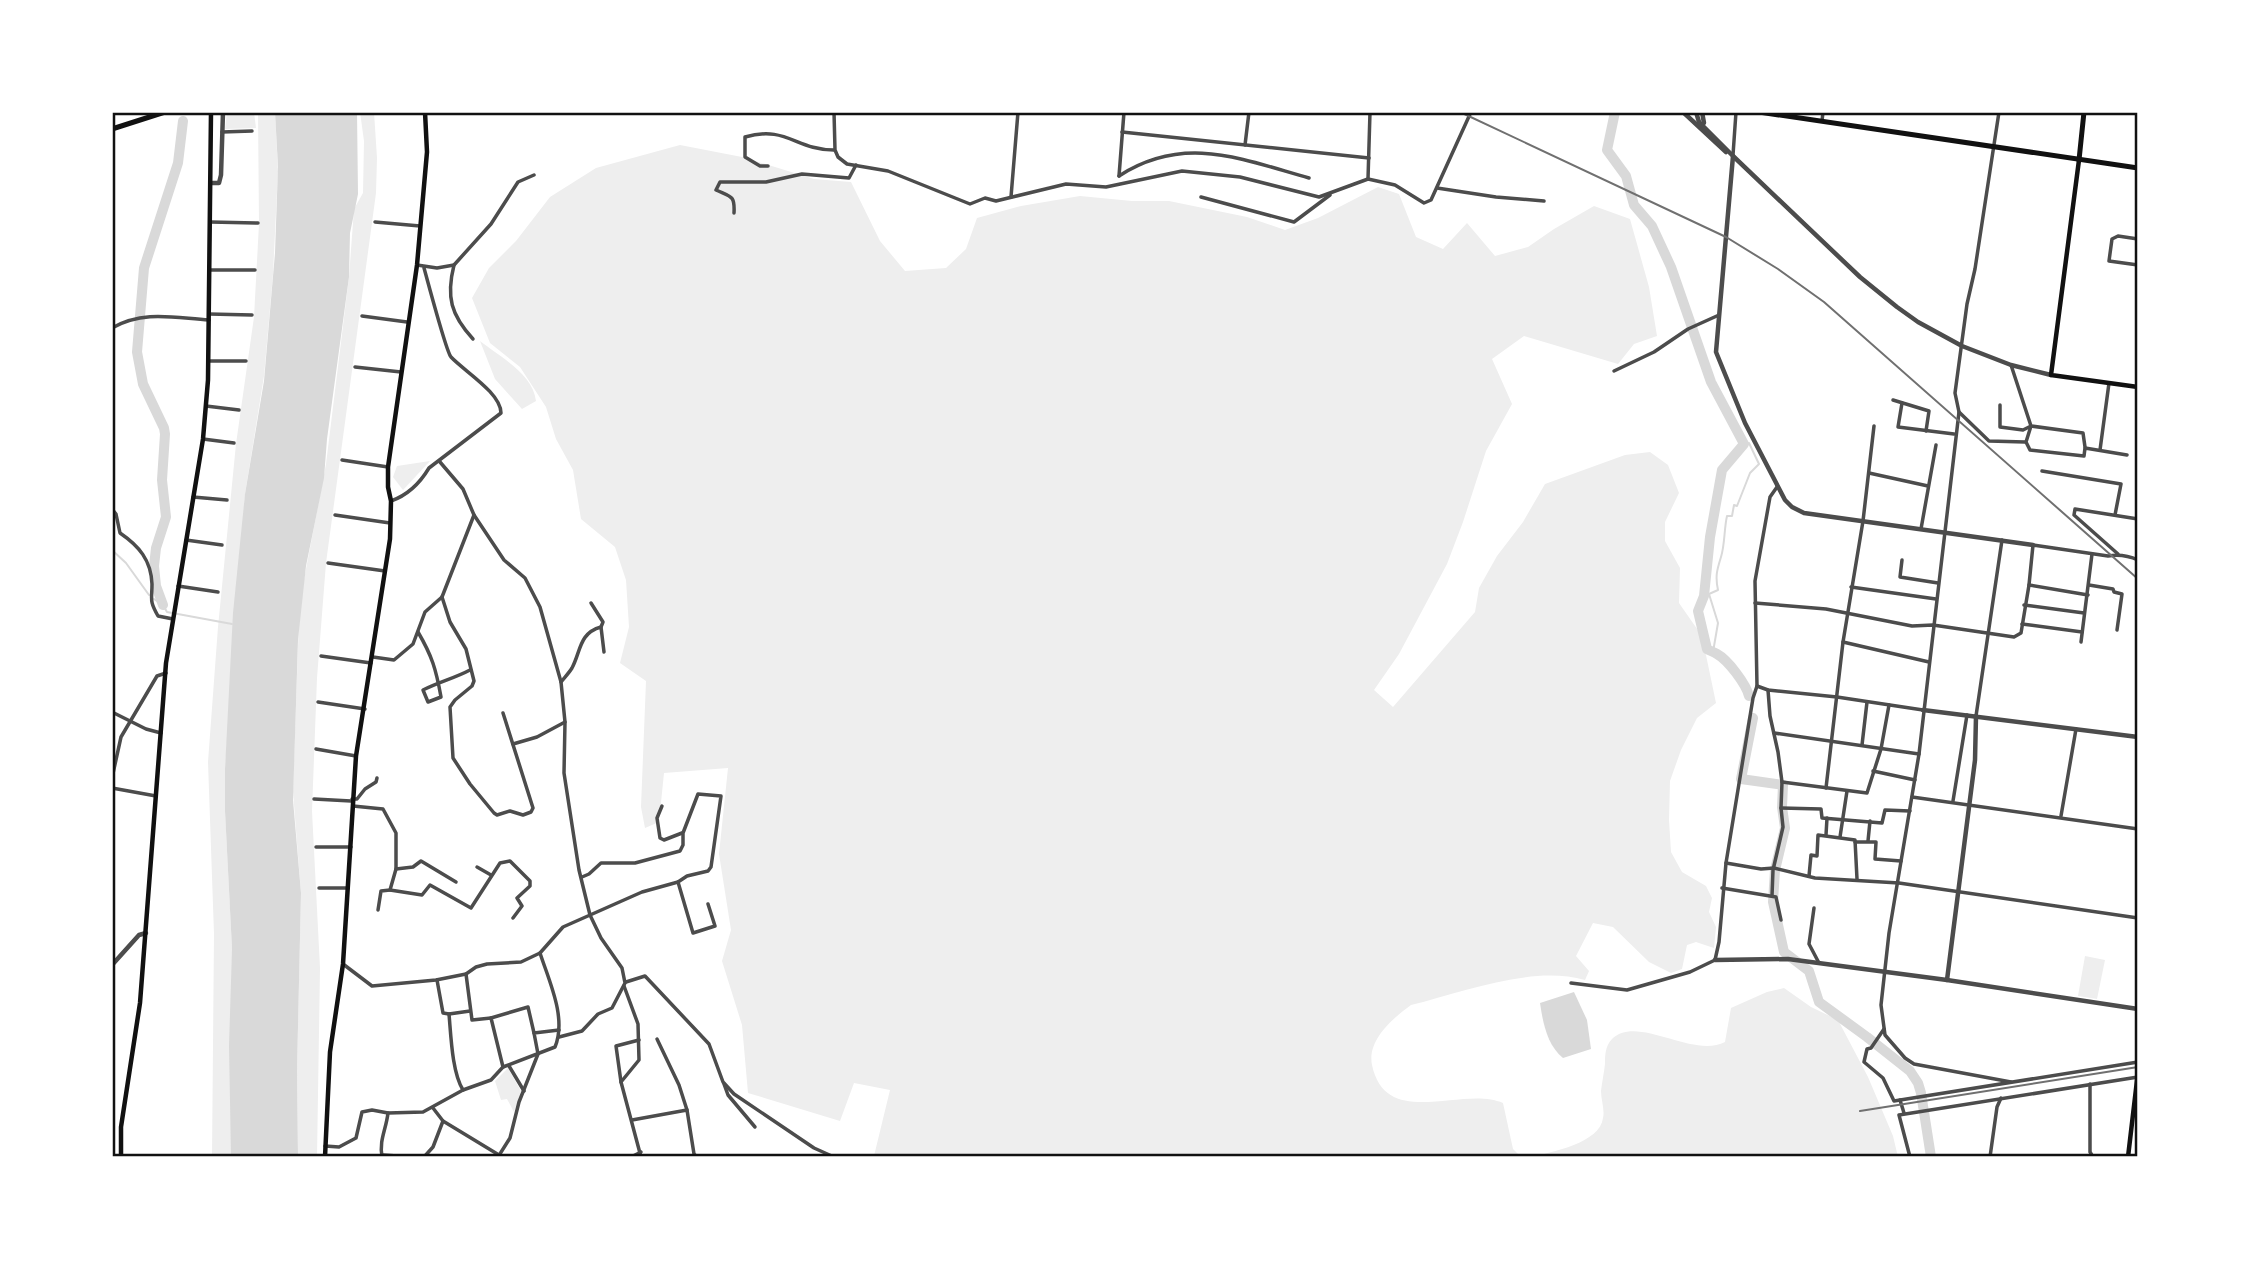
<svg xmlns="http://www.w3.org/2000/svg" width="2250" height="1269" font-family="'Fira Sans Condensed',sans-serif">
	<rect width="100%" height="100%" fill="#fff"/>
	<!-- green -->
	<g fill="#eee">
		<path d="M227,112H254L256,128L225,129Z"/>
		<path d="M258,112H275L278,171L273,274L264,376L245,494L225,769V811L232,949L231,1157H212L214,934L208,762L218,627L236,444L254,317L259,224Z"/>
		<path d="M360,112H374L377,158L376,193L326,563L317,678L312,811L320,968L317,1157H298L297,1071L301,893L293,792L299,618L302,590L326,464L349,277L354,209L363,193L364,141Z"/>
		<path d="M680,145L742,157L814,179L851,182L880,241L905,271L946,268L966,249L977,218L1021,206L1080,196L1132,201H1169L1247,217L1285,230L1318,218L1378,187L1399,194L1416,237L1443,249L1467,223L1495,256L1528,247L1554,229L1594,206L1630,219L1649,287L1657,336L1634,344L1618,364L1524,336L1492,359L1512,404L1486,451L1463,522L1447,564L1399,654L1374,690L1393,707L1475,612L1479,588L1497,556L1523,522L1545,484L1625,455L1650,452L1668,465L1679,493L1665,522V541L1680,568L1679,603L1702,636L1716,703L1697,718L1681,750L1670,781L1669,820L1671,852L1682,872L1706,886L1712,898L1709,912L1716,927L1714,948L1696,942L1687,945L1682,969L1671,973L1649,962L1613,927L1593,923L1576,956L1589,971L1585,980C1532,965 1463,992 1411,1005C1393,1018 1367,1040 1372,1065C1386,1131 1463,1085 1503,1103L1513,1149L1521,1157H877L874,1156L890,1090L854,1083L840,1121L748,1093L742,1025L722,961L731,930L719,854L728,768L664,773L659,822L645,828L641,807L646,681L620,663L629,627L626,580L615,547L581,519L573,470L556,439L546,407L520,367L490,343L472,298L489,268L516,241L550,197L596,168Z"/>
		<path d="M480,341C499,356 533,374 536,401L522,409L495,379Z"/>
		<path d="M430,461L403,490L393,477L397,466Z"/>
		<path d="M2085,956L2105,960L2097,999L2078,996Z"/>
		<path d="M1784,988L1811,1007L1838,1020L1868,1077L1893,1136L1898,1157H1531C1552,1152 1600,1143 1603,1118C1605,1110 1601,1100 1601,1091C1602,1082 1604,1073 1605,1064C1605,1056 1605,1046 1612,1039C1637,1014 1693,1059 1725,1042L1731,1008L1767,992Z"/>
		<path d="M508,1068L521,1091L514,1112L507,1099L501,1100L495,1081Z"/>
	</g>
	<!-- water -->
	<g fill="#d9d9d9">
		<path d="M275,112H357L358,194L350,233L349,277L327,439L324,478L306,566L298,640L293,800L301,893L297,1071L298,1157H231L229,1046L232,949L225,811V769L233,613L245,494L264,381L275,253L278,167Z"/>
		<path d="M1574,992L1587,1020L1591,1049L1563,1058C1547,1045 1543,1023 1540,1003Z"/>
	</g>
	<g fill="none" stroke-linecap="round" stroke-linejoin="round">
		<!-- stream -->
		<g stroke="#d9d9d9" stroke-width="2">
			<path d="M112,550L126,563L149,595"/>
			<path d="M154,599L163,605L167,612L232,624"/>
			<path d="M1713,652L1718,623L1709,594L1718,590C1715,576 1717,570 1721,557C1725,544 1724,529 1727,516H1732L1734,505L1737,506L1750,473L1759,464L1749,443"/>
		</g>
		<!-- river -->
		<g stroke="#d9d9d9" stroke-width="10">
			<path d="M1615,112L1607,150L1626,176L1634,205L1652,226L1671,267L1711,382L1744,444L1722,470L1710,537L1704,596L1698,611L1707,649C1710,651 1714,652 1717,654C1728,660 1746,684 1749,696"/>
			<path d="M163,605L156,586L154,566L156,548L166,517L162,480L165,434L164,428L143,384L137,352L144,268L178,163L183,121"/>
			<path d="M1753,718L1741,779L1783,785L1782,807L1785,828L1775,870L1773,902L1784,952L1809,971L1819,1002L1867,1037L1910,1071L1918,1083L1921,1093L1931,1157"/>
		</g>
		<!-- minor -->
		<g stroke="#4c4c4c" stroke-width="3.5">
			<path d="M834,112L835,150L838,157L847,164L888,171L970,204L985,198L996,201L1066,184L1106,187L1182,171L1240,177L1319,197L1368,179L1395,185L1424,203L1431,200L1471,112"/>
			<path d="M1999,112L1975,269L1967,304L1955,393L1959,412L1919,754L1889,933L1881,1005L1885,1035L1905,1058L1914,1064L2011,1082"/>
			<path d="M1822,121L1823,112"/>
			<path d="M222,132L252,131"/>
			<path d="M1122,132L1369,158"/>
			<path d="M1245,145L1249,112"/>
			<path d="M1733,155L1736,112"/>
			<path d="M768,166H760L745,157V137C786,125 796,150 834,150"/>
			<path d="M1119,176C1184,134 1241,159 1309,178"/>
			<path d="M1119,176L1124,112"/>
			<path d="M1368,179L1370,112"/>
			<path d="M1437,188L1496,197L1544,201"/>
			<path d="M1011,197L1018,112"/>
			<path d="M1201,197L1294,222L1330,195"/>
			<path d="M734,213C735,195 731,197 716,190L720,182H766L802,174L849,178L856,165"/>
			<path d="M210,222L258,223"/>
			<path d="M375,222L420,226"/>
			<path d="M2138,239L2118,236L2112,239L2109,261L2138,265"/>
			<path d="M417,265L437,268L454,265L491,224L518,182L534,175"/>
			<path d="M454,265C446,297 451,315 473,339"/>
			<path d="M210,270H255"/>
			<path d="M209,314L252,315"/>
			<path d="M362,316L407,322"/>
			<path d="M112,328C144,310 174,318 209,320"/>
			<path d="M112,345V381"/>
			<path d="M209,361H246"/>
			<path d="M2011,365L2031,426L2026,442L2030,450L2084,456L2085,448L2127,455"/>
			<path d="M355,367L401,372"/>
			<path d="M1614,371L1654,352L1688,329L1719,315"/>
			<path d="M1893,400L1929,411L1926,431"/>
			<path d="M1902,403L1898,427L1954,434"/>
			<path d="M2000,405V427L2023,430L2031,426L2083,433L2085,447"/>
			<path d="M206,406L239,410"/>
			<path d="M1959,412L1989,441L2025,442"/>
			<path d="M203,439L234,443"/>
			<path d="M2100,450L2109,383"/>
			<path d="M342,460L388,467"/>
			<path d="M440,462L463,489L474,515L504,560L525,578L540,607L561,682L565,722L564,773L579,870L590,915L601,938L622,968L625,983L612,1008L598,1014L582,1031L559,1037"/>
			<path d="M2042,471L2121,484L2115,515"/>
			<path d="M1869,473L1928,486"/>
			<path d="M193,497L227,500"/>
			<path d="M391,501C408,495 420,483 429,468L501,413C501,393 464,371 451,357C446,351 428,282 424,268"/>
			<path d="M112,509L116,514L120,533C139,546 151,560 152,584C152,600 149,600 158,616L173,619"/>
			<path d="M335,515L390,523"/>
			<path d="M1921,529L1936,445"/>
			<path d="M186,540L222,545"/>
			<path d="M2118,554L2074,515L2075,509L2138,519"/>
			<path d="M1902,560L1900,577L1938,583"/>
			<path d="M328,563L385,571"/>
			<path d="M2029,585L2033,545L2108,556C2119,554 2127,555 2138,560"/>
			<path d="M2089,585L2113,589L2114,592L2122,594L2117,630"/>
			<path d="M178,586L218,592"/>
			<path d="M1851,587L1936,599"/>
			<path d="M442,597L450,622L466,649L474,681L472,686L455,700L450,707L453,758L470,784L494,813L497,815L510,811L523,815L531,812L533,808L503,713"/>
			<path d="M591,603L603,622L601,627"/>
			<path d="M1755,603L1826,609L1912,626L1933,625L2014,637L2021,633L2029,585L2088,595"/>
			<path d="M2024,605L2084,613"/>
			<path d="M2022,624L2082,632"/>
			<path d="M418,632C432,656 436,669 441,697L428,702L423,690C439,682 455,678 470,670"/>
			<path d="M1843,642L1929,662"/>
			<path d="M2081,642L2092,554"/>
			<path d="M321,656L371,663"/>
			<path d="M373,657L394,660L413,644L425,612L442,597L474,515"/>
			<path d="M561,682C564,678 569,673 572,668C581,651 579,633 601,627L604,652"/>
			<path d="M1757,686L1768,690L1837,697L1923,710"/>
			<path d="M1768,690L1770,716L1778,752L1782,782L1781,808L1783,827L1773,870L1772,896"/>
			<path d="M318,702L365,709"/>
			<path d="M112,712L146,729L161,733"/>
			<path d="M1976,716L2002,540"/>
			<path d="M1774,733L1919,754"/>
			<path d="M513,744L537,737L565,722"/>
			<path d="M1862,745L1867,702"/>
			<path d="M316,749L356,756"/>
			<path d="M1873,771L1915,780"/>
			<path d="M112,778L121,737L157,676L166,673"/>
			<path d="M1782,782L1867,793L1881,749L1889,705"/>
			<path d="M112,788L156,796"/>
			<path d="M1826,788L1843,642L1863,521L1874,426"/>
			<path d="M1912,797L2138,829"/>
			<path d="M314,799L351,801"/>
			<path d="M352,799H357L365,789L376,782L377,778"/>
			<path d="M1953,801L1967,715"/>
			<path d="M353,806L383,809L396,833V869L390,890L381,891L378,910"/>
			<path d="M662,806L657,818L660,838L664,840L682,833"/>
			<path d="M1781,808L1821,809L1822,818L1882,823L1885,810L1910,811"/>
			<path d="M2061,816L2076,729"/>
			<path d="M1826,835L1827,818"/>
			<path d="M1840,837L1847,791"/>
			<path d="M1868,841L1870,821"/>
			<path d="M1855,842H1876L1875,859L1901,861"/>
			<path d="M316,847H351"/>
			<path d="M1726,863L1761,869L1774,868L1815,878L1899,883L2138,918"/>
			<path d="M477,867L491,875"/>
			<path d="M396,869L413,867L421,861L456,882"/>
			<path d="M1809,876L1811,855L1817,856L1818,835L1855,840L1857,879"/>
			<path d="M582,877L589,874L601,863H635L680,851L683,845V833L698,794L721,796L711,867L708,871L687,876L678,882"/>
			<path d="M319,888H348"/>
			<path d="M1722,888L1776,897L1781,920"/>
			<path d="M390,890L422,895L430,885L471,908L500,863L510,861L530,881V886L517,898L522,906L513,918"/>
			<path d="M1814,908L1809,944L1819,963"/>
			<path d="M343,964L372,986L436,980L466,974L476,967L487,964L521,962L540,953L563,927L642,892L678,882L693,933L715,926L708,904"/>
			<path d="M466,974L472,1020L491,1018"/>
			<path d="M437,980L443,1013L449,1014L470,1011"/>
			<path d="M626,982L645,976L709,1044L723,1082L734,1094L814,1148L834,1157"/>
			<path d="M1571,983L1627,990L1690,972L1715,960L1719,942L1726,863L1753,698L1757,686L1755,581L1770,497L1777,487"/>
			<path d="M624,986L638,1024L639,1060L621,1082L641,1157"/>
			<path d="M449,1014C451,1036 452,1072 463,1090"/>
			<path d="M1884,1029L1871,1048L1867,1049L1864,1062L1883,1078L1894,1101L2138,1062"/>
			<path d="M657,1039L679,1085L687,1110"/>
			<path d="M509,1066L524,1091"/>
			<path d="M503,1067L491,1018L528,1007L534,1033"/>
			<path d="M621,1082L616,1046L639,1040"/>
			<path d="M724,1084L728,1095L755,1127"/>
			<path d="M2090,1084V1152L2093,1157"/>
			<path d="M1900,1100L1904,1113"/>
			<path d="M433,1108L443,1121L499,1155"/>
			<path d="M632,1120L687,1110L694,1154L697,1157"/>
			<path d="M325,1146L339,1147L356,1138L362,1112L372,1110L388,1113L423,1112L463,1090L491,1080L503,1067L555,1047C567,1018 549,981 540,953"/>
			<path d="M383,1155L412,1157"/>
			<path d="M382,1157C379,1140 386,1130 388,1113"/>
			<path d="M424,1157L433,1147L443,1121"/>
			<path d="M498,1157L510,1138L519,1102L538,1054L534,1033L559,1030"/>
			<path d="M631,1157L641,1152"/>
			<path d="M1910,1157L1899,1115L2138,1077"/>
			<path d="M1990,1157L1997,1107L2001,1098"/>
		</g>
		<!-- tertiary -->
		<g stroke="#4c4c4c" stroke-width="4.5">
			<path d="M1683,112L1726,152"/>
			<path d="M1696,112L1699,122L1733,156L1860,277L1897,307L1918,322L1962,346L2011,365L2051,375"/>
			<path d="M1702,112L1704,123"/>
			<path d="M1733,156L1716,352L1745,423L1785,500L1792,507L1804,513L2033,545"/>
			<path d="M211,183H219L221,175L223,112"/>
			<path d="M1923,710L2138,737"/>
			<path d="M1715,960L1788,959L1947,980L2138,1009"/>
			<path d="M112,965L139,935L146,933"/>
			<path d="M1947,980L1975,760L1976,716"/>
		</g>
		<!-- secondary -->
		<g stroke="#111" stroke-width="4.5">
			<path d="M2079,160L2051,375L2138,387"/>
			<path d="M121,1157V1127L140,1003L166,663L203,439L208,380L211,112"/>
			<path d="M325,1157L330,1052L343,964L356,756L390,539L391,501L388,487V467L417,265L427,152L425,112"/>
			<path d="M2128,1157L2138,1072"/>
		</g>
		<!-- primary -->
		<path stroke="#111" stroke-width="5" d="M2079,160L2084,112"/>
		<!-- trunk -->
		<g stroke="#111" stroke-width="5">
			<path d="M1759,112L2138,168"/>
			<path d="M112,129L165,112"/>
		</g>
		<!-- rail -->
		<g stroke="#707070" stroke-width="2">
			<path d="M1460,112L1726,237L1778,269L1824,302L2138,579"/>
			<path d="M1860,1111L2138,1067"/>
		</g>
	</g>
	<!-- border -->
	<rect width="2250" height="1269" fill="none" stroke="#ffffff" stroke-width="228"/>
	<rect x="114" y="114" width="2022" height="1041" fill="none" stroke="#111" stroke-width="2.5"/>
</svg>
